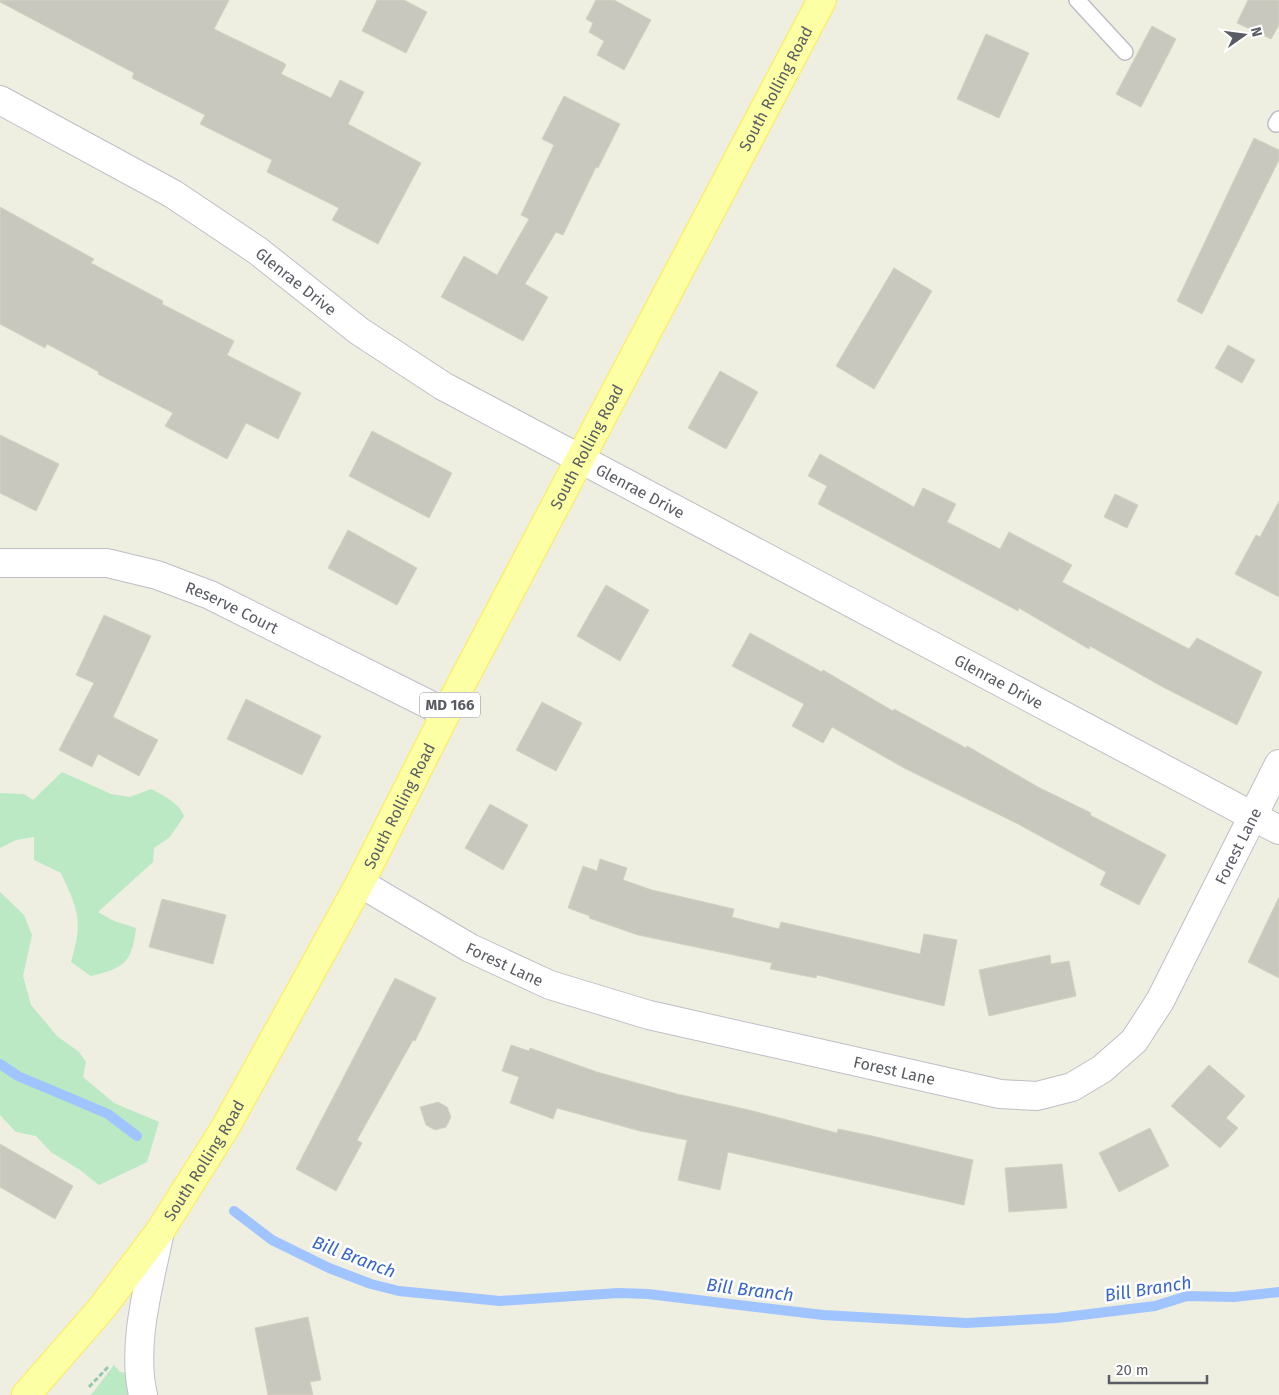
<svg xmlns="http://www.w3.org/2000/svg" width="1279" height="1395" font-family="'Fira Sans',sans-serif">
	<rect width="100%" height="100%" fill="#eeeee1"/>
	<!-- green -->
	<g fill="#bae9c3">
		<path d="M62,772L111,794L130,797L151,789C164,796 178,802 184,816L170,837L154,848L153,862L98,912L114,921L136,928C132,962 125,968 91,976L71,962C83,921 79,912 61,873L34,860V837L16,840L0,848V793L24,794L33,800Z"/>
		<path d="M0,892L24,915L32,935L23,976L31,1005L57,1036L79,1052L86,1062L83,1077L114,1103L159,1122L147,1162L99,1185L80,1170L51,1152L36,1136L16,1132L0,1115Z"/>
		<path d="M114,1365L120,1372L127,1373L129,1395H91Z"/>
	</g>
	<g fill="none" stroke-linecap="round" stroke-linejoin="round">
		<!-- stream -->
		<g stroke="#a0c4ff" stroke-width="10">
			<path d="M0,1064L18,1076L108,1114L137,1136"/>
			<path d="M234,1211L272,1240L329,1268L371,1284L399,1291L500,1301L618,1293L648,1294L823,1315L966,1323L1057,1318L1155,1306L1187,1296L1234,1297L1279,1292"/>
		</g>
	</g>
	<!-- building -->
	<g fill="#c9c8be" stroke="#d4d1bf">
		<path d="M0,0H229L214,29L284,63L286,65L281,74L331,98L340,80L364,92L348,124L421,163L378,244L332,220L339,208L267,172L272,160L200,124L205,115L132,78L134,73L0,2Z"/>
		<path d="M377,0H404L427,12L406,53L362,31Z"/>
		<path d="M596,0H614L651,20L624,70L597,55L604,41L589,32L593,23L586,19Z"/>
		<path d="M1248,0H1279V25L1271,39L1237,23Z"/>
		<path d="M1152,26L1176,39L1141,107L1116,94Z"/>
		<path d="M986,34L1029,53L999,118L957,99Z"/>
		<path d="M564,96L620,124L598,168L596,167L563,235L556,232L525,284L548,297L523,341L441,297L464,256L497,275L529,219L521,215L554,145L542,139Z"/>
		<path d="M1254,138L1279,150V160L1202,314L1177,301Z"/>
		<path d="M0,207L94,259L91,263L163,301L162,304L234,341L227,355L301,393L278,439L246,423L227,459L165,426L173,413L98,374L99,372L47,344L45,348L0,324Z"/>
		<path d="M894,268L932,291L874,389L836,366Z"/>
		<path d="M1228,345L1255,360L1242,383L1215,368Z"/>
		<path d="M720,371L758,392L726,449L688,428Z"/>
		<path d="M372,431L452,473L429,518L349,476Z"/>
		<path d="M0,435L59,464L36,511L0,493Z"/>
		<path d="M820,454L914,507L923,488L956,504L947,522L1000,549L1009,532L1072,565L1062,582L1189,649L1197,638L1262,672L1237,725L1161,686L1090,646L1089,649L1019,608L1018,611L818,504L827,486L808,476Z"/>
		<path d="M1115,494L1138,505L1127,528L1104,517Z"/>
		<path d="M1279,501V597L1235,574L1256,535L1260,537Z"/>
		<path d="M348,530L417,568L397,605L328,568Z"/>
		<path d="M606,585L649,610L620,661L577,636Z"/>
		<path d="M104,615L151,636L113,717L158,740L139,776L98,754L92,767L59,750L94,683L76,675Z"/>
		<path d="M750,633L822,672L823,670L893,711L894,709L966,748L967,746L1038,787L1091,813L1090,815L1163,853L1166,855L1139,905L1100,885L1106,872L1018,824L904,768L832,727L823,743L792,726L804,704L732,666Z"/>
		<path d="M246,699L321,736L302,775L227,739Z"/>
		<path d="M542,702L582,723L556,771L516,750Z"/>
		<path d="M490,804L528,825L503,870L465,848Z"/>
		<path d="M600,859L627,868L623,880L652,890L734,909L732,917L779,929L781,922L920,954L924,934L957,940L944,1006L817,975L816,978L770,969L772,963L638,935L589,918L590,916L568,908L583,866L597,871Z"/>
		<path d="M1279,897V978L1248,962Z"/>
		<path d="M162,899L226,915L213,964L149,947Z"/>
		<path d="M1050,955L1051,964L1069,961L1076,996L989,1016L979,970Z"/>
		<path d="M395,978L436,998L415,1041L413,1040L357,1140L362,1143L336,1191L296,1169Z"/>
		<path d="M511,1045L529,1051L530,1048L597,1072L677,1094L749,1110L837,1133L838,1129L872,1136L973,1160L964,1205L728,1152L720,1190L678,1180L687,1140L640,1131L557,1108L553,1119L510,1103L519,1077L502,1071Z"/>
		<path d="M1209,1065L1245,1096L1226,1118L1238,1128L1220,1148L1171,1106Z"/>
		<path d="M438,1102L447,1107L451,1117L446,1127L435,1130L426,1125L420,1107Z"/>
		<path d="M1150,1128L1169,1166L1119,1192L1099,1153Z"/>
		<path d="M0,1144L73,1186L55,1219L0,1187Z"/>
		<path d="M1062,1164L1067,1208L1009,1212L1005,1168Z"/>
		<path d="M308,1317L321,1380L310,1382L313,1395H268L255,1328Z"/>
	</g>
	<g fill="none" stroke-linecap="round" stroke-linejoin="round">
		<defs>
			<g id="service">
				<path d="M1077,0L1125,52"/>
				<path d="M1276,124L1279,119"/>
			</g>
			<g id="minor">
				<path id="s1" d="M0,100L173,194L258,251L359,331L443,386L1279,830"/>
				<path id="s2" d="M0,563H107L157,575L210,595L446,713"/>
				<path id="s3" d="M360,883L470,948L550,985L649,1015L1000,1094L1037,1096L1072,1087L1102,1069L1134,1041L1160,1001L1279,764"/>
			</g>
			<path id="secondary" d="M143,1395C131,1344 150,1281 160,1231"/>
			<g id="primary">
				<path id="s4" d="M26,1395L101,1309L160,1231L225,1128L360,883L446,713L822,0"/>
			</g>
		</defs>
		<!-- service casing -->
		<use href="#service" stroke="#bebfc6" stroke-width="18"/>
		<!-- minor casing -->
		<use href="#minor" stroke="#bebfc6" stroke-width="30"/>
		<!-- secondary casing -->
		<use href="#secondary" stroke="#bec0c8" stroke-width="30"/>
		<!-- primary casing -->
		<use href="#primary" stroke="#ffed49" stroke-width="30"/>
		<!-- path -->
		<path stroke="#93caac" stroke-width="3" stroke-dasharray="5 2.5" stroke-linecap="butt" d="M89,1387L108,1367"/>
		<!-- service -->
		<use href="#service" stroke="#fff" stroke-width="15"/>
		<!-- minor -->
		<use href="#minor" stroke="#fff" stroke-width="28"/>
		<!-- secondary -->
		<use href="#secondary" stroke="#fff" stroke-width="28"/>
		<!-- primary -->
		<use href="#primary" stroke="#fdffa5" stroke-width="28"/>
	</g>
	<g text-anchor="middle" stroke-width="5" stroke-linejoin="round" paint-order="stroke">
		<!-- shield labels -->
		<rect fill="#fff" stroke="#8c8d92" stroke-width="1" x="420" y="692.5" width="60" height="25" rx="4"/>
		<g font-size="15" font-weight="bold" fill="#5a5c64">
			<text x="450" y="710">MD 166</text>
		</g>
		<!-- street labels -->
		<g font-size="16" fill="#5a5c64" stroke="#fff">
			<text dy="6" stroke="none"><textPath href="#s4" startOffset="1510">South Rolling Road</textPath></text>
			<text dy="6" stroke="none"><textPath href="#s1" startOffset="348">Glenrae Drive</textPath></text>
			<text dy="6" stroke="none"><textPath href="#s4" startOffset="1105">South Rolling Road</textPath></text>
			<text dy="6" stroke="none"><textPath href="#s1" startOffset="752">Glenrae Drive</textPath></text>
			<text dy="6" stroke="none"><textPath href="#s2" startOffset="240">Reserve Court</textPath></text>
			<text dy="6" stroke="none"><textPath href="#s1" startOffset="1158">Glenrae Drive</textPath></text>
			<text dy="6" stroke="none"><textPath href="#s4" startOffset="700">South Rolling Road</textPath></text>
			<text dy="6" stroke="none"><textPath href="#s3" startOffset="1051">Forest Lane</textPath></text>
			<text dy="6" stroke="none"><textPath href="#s3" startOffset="166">Forest Lane</textPath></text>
			<text dy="6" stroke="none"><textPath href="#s3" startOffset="571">Forest Lane</textPath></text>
			<text dy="6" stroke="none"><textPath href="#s4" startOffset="295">South Rolling Road</textPath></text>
		</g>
		<!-- water labels -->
		<g font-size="18" font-style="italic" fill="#3765cf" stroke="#fff">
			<text transform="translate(354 1257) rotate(21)" y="6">Bill Branch</text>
			<text transform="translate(1148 1289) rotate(-9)" y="6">Bill Branch</text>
			<text transform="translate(750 1290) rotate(7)" y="6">Bill Branch</text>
		</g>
	</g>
	<!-- north arrow -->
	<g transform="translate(1244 35) rotate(76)" stroke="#ffffff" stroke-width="4" paint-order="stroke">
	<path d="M0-4L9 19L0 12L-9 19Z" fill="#5a5c64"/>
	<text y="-8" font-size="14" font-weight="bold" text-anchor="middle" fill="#5a5c64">N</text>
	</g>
	<!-- scale -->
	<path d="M1109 1375v8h98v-8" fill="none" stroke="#5a5c64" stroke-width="2.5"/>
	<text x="1116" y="1375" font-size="15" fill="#5a5c64" stroke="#ffffff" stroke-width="4" paint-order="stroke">20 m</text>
</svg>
